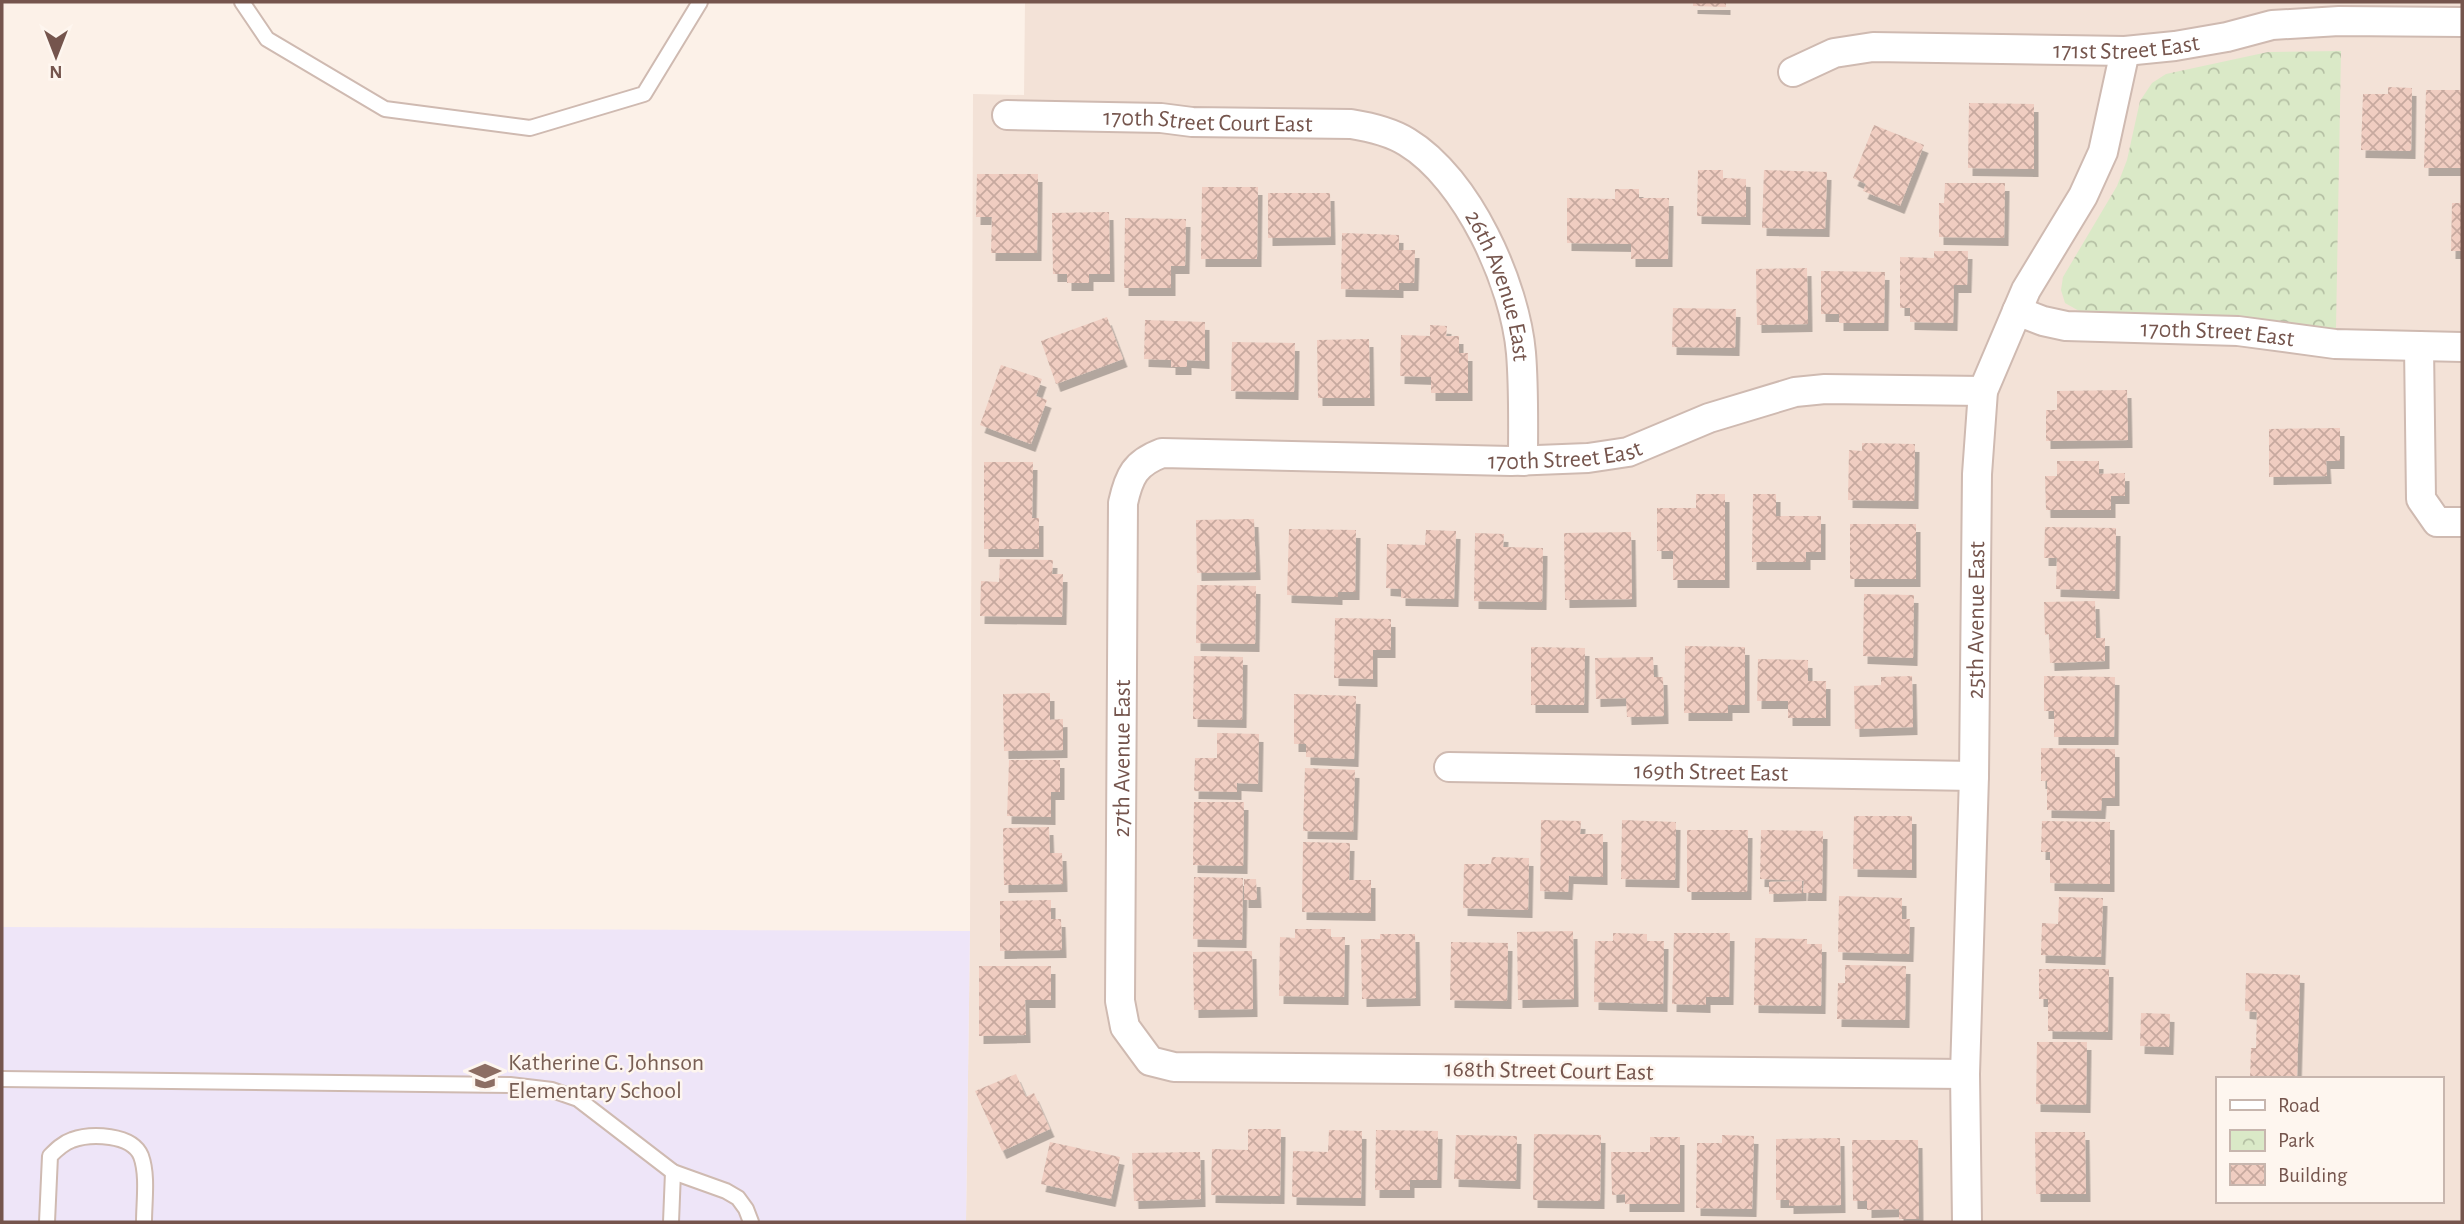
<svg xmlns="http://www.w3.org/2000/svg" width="2464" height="1224" font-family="'Alegreya Sans',sans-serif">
	<defs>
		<pattern id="park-crowns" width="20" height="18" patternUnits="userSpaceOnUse" patternTransform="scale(1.75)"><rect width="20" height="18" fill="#dae9c7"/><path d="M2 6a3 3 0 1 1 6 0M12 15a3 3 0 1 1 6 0" fill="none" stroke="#b5c0a4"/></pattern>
		<pattern id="building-cross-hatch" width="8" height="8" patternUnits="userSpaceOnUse" patternTransform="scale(1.75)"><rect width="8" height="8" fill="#f0cdc1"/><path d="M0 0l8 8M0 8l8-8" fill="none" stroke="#c7a99f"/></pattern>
		<filter id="shadow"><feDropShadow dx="4.5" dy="8" stdDeviation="0" flood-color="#0004"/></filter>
	</defs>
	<rect width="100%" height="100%" fill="#fcf1e8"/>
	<!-- residential -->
	<path fill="#f3e2d7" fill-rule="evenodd" d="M1025,2H2462V1222H966L970,931L973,94L1024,95ZM2217,1079H2441V1201H2217Z"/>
	<!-- education -->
	<path fill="#eee5f8" d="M2,927L970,931L966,1222H2Z"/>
	<!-- park -->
	<path fill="url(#park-crowns)" d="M2341,51L2336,329L2238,317L2081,312L2065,303L2061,290L2063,277L2117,186L2127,160L2140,101L2152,83L2166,74L2268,52Z"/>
	<!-- building -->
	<g fill="url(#building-cross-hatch)" filter="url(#shadow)">
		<path d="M1693,2H1726V7L1693,6Z"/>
		<path d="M2388,87L2412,88L2411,151L2361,150L2363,94H2388Z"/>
		<path d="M2426,90H2462V168H2424Z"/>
		<path d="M1969,103L2034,104V169L1968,168Z"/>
		<path d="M1874,125L1924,145L1900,206L1863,191L1866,184L1853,178Z"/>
		<path d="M1698,170H1723V178L1746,179V217L1697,216Z"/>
		<path d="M1764,170L1827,172L1825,229L1762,228Z"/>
		<path d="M977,174H1038L1037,253H991L992,217H976Z"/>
		<path d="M1945,183H2005L2004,238L1939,237V203H1944Z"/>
		<path d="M1202,187H1258L1257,259H1201Z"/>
		<path d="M1615,189H1639V198H1669L1668,259H1631V244L1567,243V198L1615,199Z"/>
		<path d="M1268,193H1330L1331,237L1268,238Z"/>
		<path d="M2452,203H2462V251H2451Z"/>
		<path d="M1109,212L1110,274H1089V283H1067V274H1053L1052,213Z"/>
		<path d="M1125,218L1186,219L1185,266H1171V288H1124Z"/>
		<path d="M1342,233L1399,235V250H1415L1414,283H1399V290L1341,289Z"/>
		<path d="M1934,251H1968L1967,285H1954L1953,323L1910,322V308H1900V257L1934,258Z"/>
		<path d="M1807,268L1808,324L1757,325L1756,269Z"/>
		<path d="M1821,271L1885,272L1884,323H1839V314H1821Z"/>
		<path d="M1673,308L1736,309L1735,348L1672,347Z"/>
		<path d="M1107,317L1123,359L1056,384L1041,341Z"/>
		<path d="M1145,320L1205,322V361L1187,360V367H1171V360L1144,359Z"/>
		<path d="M1430,325L1447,326L1446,336H1459V353H1468V393H1431V377L1400,376L1401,335L1430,336Z"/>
		<path d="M1369,339L1370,398H1318L1317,340Z"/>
		<path d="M1232,342L1295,343L1294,392L1231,391Z"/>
		<path d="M1001,365L1042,379L1036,396L1047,400L1031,444L980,425Z"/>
		<path d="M2127,390L2128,440L2046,441V410H2057V391Z"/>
		<path d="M2340,428V461H2326L2327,476L2269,477V429Z"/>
		<path d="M1862,443L1915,444L1914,501L1848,500L1849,450L1862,451Z"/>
		<path d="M2057,461H2099V474L2125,473V496H2111V510H2046L2045,476H2057Z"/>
		<path d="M984,462H1033L1032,518H1039V549H984Z"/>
		<path d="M1696,494H1725V580H1673V551H1657V508H1696Z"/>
		<path d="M1753,494H1776V516H1821V552H1806V562H1752Z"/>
		<path d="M1254,519L1256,572L1197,573L1196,520Z"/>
		<rect x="1850" y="524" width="66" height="55"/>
		<path d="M2045,527L2116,528L2115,591L2056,589L2057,558H2044Z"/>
		<path d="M1289,529L1356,530L1355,592H1338V597L1287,595Z"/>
		<path d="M1426,530L1456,531L1454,599L1401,598V589L1386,588L1387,544L1425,545Z"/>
		<path d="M1631,532L1632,599L1565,600L1564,533Z"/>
		<path d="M1475,533L1504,534L1503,547L1543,548L1542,602L1474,601Z"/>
		<path d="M1000,559L1053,560L1052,574H1063L1062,617L980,616L981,581L999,582Z"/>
		<path d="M1197,585L1256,586L1255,644L1196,643Z"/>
		<path d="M1864,594L1914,595L1913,658L1863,656Z"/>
		<path d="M2095,601L2096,638H2105V661L2050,663L2049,634L2045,635L2044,602Z"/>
		<path d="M1335,618L1391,619V650H1373V679L1334,678Z"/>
		<path d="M1685,646L1745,647V705H1728V713H1684Z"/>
		<path d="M1531,647L1585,648L1584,705H1531Z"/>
		<path d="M1194,656L1243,657L1242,720L1193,719Z"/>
		<path d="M1653,657L1654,677H1663L1664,716L1627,717L1626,698L1596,699L1595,658Z"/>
		<path d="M1758,659L1808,660V681H1826V718H1788V701H1757Z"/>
		<path d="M1912,676L1913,727L1855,729L1854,686L1881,685V677Z"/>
		<path d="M2044,676L2115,677L2114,737H2054V711H2044Z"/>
		<path d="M1050,693V720L1063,719V750L1004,751L1003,694Z"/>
		<path d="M1294,694L1356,696L1354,759L1306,757V744H1294Z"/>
		<path d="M1217,733L1259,734L1258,784L1237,783V792L1194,791L1195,758H1217Z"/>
		<path d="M2041,748L2115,749V798H2102L2101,811L2047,810V781H2041Z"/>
		<path d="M1009,760H1060V792H1051V817L1007,816Z"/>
		<path d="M1305,768L1355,770L1353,832L1303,831Z"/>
		<path d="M1194,802H1244L1243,866L1193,865Z"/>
		<path d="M1854,816H1912V870L1853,869Z"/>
		<path d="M1541,820L1581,821L1580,834H1603V877L1569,876L1568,892L1540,891Z"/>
		<path d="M1622,820L1676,822L1675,880L1621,879Z"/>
		<path d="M2042,821L2110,822V884L2050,883V852H2041Z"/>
		<path d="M1049,827L1050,853H1062L1063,884L1004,885L1003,828Z"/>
		<path d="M1687,830H1748L1747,892H1687Z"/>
		<path d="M1761,830L1823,831L1822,893H1803L1804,881H1809L1760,879Z"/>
		<path d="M1303,842L1350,843L1349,880H1371V913L1302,912Z"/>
		<path d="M1492,857L1529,858L1528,910L1463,908L1464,864H1491Z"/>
		<path d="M1194,877L1243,878L1242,940L1193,939Z"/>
		<path d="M1244,879H1256L1257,900H1244Z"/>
		<path d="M1802,881V893L1769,894V882Z"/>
		<path d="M1839,896L1902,898V919H1910L1909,954L1838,952Z"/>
		<path d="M2059,897L2103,898L2101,957L2041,955L2042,923L2058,924Z"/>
		<path d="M1051,900V919H1061L1062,950L1000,951V901Z"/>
		<path d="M1295,929H1331V937H1345L1344,997L1279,996L1280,937L1295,938Z"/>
		<path d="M1573,931L1574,999L1518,1000L1517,932Z"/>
		<path d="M1613,933L1647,934V941H1664L1663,1004L1594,1002L1595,941H1613Z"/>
		<path d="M1674,933H1730L1729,997H1706V1005L1672,1004Z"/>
		<path d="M1380,934H1415L1416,998L1362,999L1361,939H1380Z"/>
		<path d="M1755,938L1807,939V944H1822L1821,1006L1754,1005Z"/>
		<path d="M1451,942L1508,943L1507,1001L1450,1000Z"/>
		<path d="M1252,951L1253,1009L1194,1010L1193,952Z"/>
		<path d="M1845,965L1906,966L1905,1020L1837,1019L1838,983H1845Z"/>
		<path d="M979,966H1051V1000H1025L1026,1035L979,1036Z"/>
		<path d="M2039,969H2109L2108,1032L2048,1031V999H2039Z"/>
		<path d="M2246,973L2300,975L2297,1079H2250L2251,1048H2256L2257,1012L2245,1011Z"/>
		<path d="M2141,1013L2170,1014L2169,1047L2140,1046Z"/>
		<path d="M2037,1042H2087L2086,1105L2036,1104Z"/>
		<path d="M1016,1074L1026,1097L1034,1093L1050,1129L1002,1151L975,1091Z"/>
		<path d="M1248,1129H1281L1280,1196L1211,1195L1212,1149L1248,1150Z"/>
		<path d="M1329,1130L1362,1131L1361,1198L1292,1197L1293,1151L1328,1152Z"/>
		<path d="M1376,1130L1438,1131L1437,1180H1410V1190H1375Z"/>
		<path d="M2035,1132H2085L2086,1194H2036Z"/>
		<path d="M1534,1134L1601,1135L1600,1201L1533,1200Z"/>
		<path d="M1456,1135L1517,1136L1516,1181L1454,1179Z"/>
		<path d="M1722,1135L1754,1136L1752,1209L1696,1208L1697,1143H1722Z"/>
		<path d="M1650,1137H1680V1204H1625V1194L1612,1195L1611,1152H1650Z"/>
		<path d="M1840,1138L1841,1205L1789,1206V1200H1776V1139Z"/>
		<path d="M1852,1140H1918L1919,1219H1899V1209L1867,1210V1201H1853Z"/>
		<path d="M1050,1142L1120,1157L1111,1199L1041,1184Z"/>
		<path d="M1200,1152L1201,1199L1134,1201L1132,1153Z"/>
	</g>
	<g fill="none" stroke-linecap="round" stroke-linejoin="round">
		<defs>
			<g id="service">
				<path d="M242,2L267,39L385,109L530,128L644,94L700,2"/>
				<path d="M2,1079L510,1085L552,1090L578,1099L673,1172L726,1191L738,1198L746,1209L751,1222"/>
				<path d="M47,1222L50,1156C56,1150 63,1143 72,1140C91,1133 132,1134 141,1156C148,1175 144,1202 144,1222"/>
				<path d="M671,1222L673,1172"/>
			</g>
			<g id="minor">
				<path id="s1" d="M1793,72L1834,53L1873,47L2125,51L2175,46L2227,37L2272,25L2339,21L2462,22"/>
				<path id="s2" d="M1007,115L1161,118L1192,122L1351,124C1370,127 1391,132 1407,142C1468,179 1515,284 1521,353C1524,389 1523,425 1523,461"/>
				<path id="s3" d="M2017,311L2043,321L2066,326L2238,331L2335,344L2462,347"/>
				<path d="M2419,346L2421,499L2437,522H2462"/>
				<path id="s4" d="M1449,767L1974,776"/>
				<path id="s5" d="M1965,1074L1174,1067L1150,1061L1125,1027L1120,1001L1123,503C1129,476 1135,463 1162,453L1511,461L1588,458L1628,452L1709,418L1795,392L1825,389L1983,391"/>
				<path id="s6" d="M1967,1222L1965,1074L1974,776L1977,474L1983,391L2026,290L2083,196L2103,152L2125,51"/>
			</g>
		</defs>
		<!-- service casing -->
		<use href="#service" stroke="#cfbab1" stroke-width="18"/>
		<!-- minor casing -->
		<use href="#minor" stroke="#cfbab1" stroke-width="32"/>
		<!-- service -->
		<use href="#service" stroke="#fff" stroke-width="14"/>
		<!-- minor -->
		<use href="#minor" stroke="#fff" stroke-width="28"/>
	</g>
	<!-- icons -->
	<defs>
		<symbol id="school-bare" viewBox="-9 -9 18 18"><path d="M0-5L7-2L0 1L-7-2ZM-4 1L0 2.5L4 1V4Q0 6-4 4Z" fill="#8d6e63" stroke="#fef6ef" stroke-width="2.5" paint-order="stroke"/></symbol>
	</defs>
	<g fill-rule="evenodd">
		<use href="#school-bare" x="463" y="1054" width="44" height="44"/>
	</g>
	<g text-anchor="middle" stroke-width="5" stroke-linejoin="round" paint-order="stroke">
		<!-- street labels -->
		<g font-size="24" fill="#75554d" stroke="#fef6ef">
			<text dy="8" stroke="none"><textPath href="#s1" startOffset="338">171st Street East</textPath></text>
			<text dy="8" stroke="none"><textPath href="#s2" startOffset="201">170th Street Court East</textPath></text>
			<text dy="8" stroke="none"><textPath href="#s2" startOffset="579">26th Avenue East</textPath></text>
			<text dy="8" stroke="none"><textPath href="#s3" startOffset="203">170th Street East</textPath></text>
			<text dy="8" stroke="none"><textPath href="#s5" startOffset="1853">170th Street East</textPath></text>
			<text dy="8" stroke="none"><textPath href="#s6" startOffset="602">25th Avenue East</textPath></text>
			<text dy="8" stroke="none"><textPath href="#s5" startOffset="1127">27th Avenue East</textPath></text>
			<text dy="8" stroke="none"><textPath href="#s4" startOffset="262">169th Street East</textPath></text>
			<text transform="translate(1549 1070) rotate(1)" y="8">168th Street Court East</text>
		</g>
		<!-- education labels -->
		<g font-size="24" fill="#785e54" stroke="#fef6ef" text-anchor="start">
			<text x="508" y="1070">Katherine G. Johnson<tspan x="508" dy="28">Elementary School</tspan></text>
		</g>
	</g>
	<!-- border -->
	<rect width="2464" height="1224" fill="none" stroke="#75554d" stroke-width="7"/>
	<!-- legend -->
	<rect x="2216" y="1077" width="228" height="126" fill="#fef6ef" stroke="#c7b6ae" stroke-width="2"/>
	<rect x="2230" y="1100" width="35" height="10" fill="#ffffff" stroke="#c7b6ae" stroke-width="2"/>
	<text x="2278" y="1112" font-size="21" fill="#75554d">Road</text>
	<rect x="2230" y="1130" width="35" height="21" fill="url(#park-crowns)" stroke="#c7b6ae" stroke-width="2"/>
	<text x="2278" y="1147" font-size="21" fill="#75554d">Park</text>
	<rect x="2230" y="1164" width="35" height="21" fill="url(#building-cross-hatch)" stroke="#c7b6ae" stroke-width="2"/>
	<text x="2278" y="1182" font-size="21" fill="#75554d">Building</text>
	<!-- north arrow -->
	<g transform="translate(56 56) rotate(180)" stroke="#fef6ef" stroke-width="5" paint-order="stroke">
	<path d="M0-5L12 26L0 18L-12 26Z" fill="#75554d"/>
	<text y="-10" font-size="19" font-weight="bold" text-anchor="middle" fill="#75554d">N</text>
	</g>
</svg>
